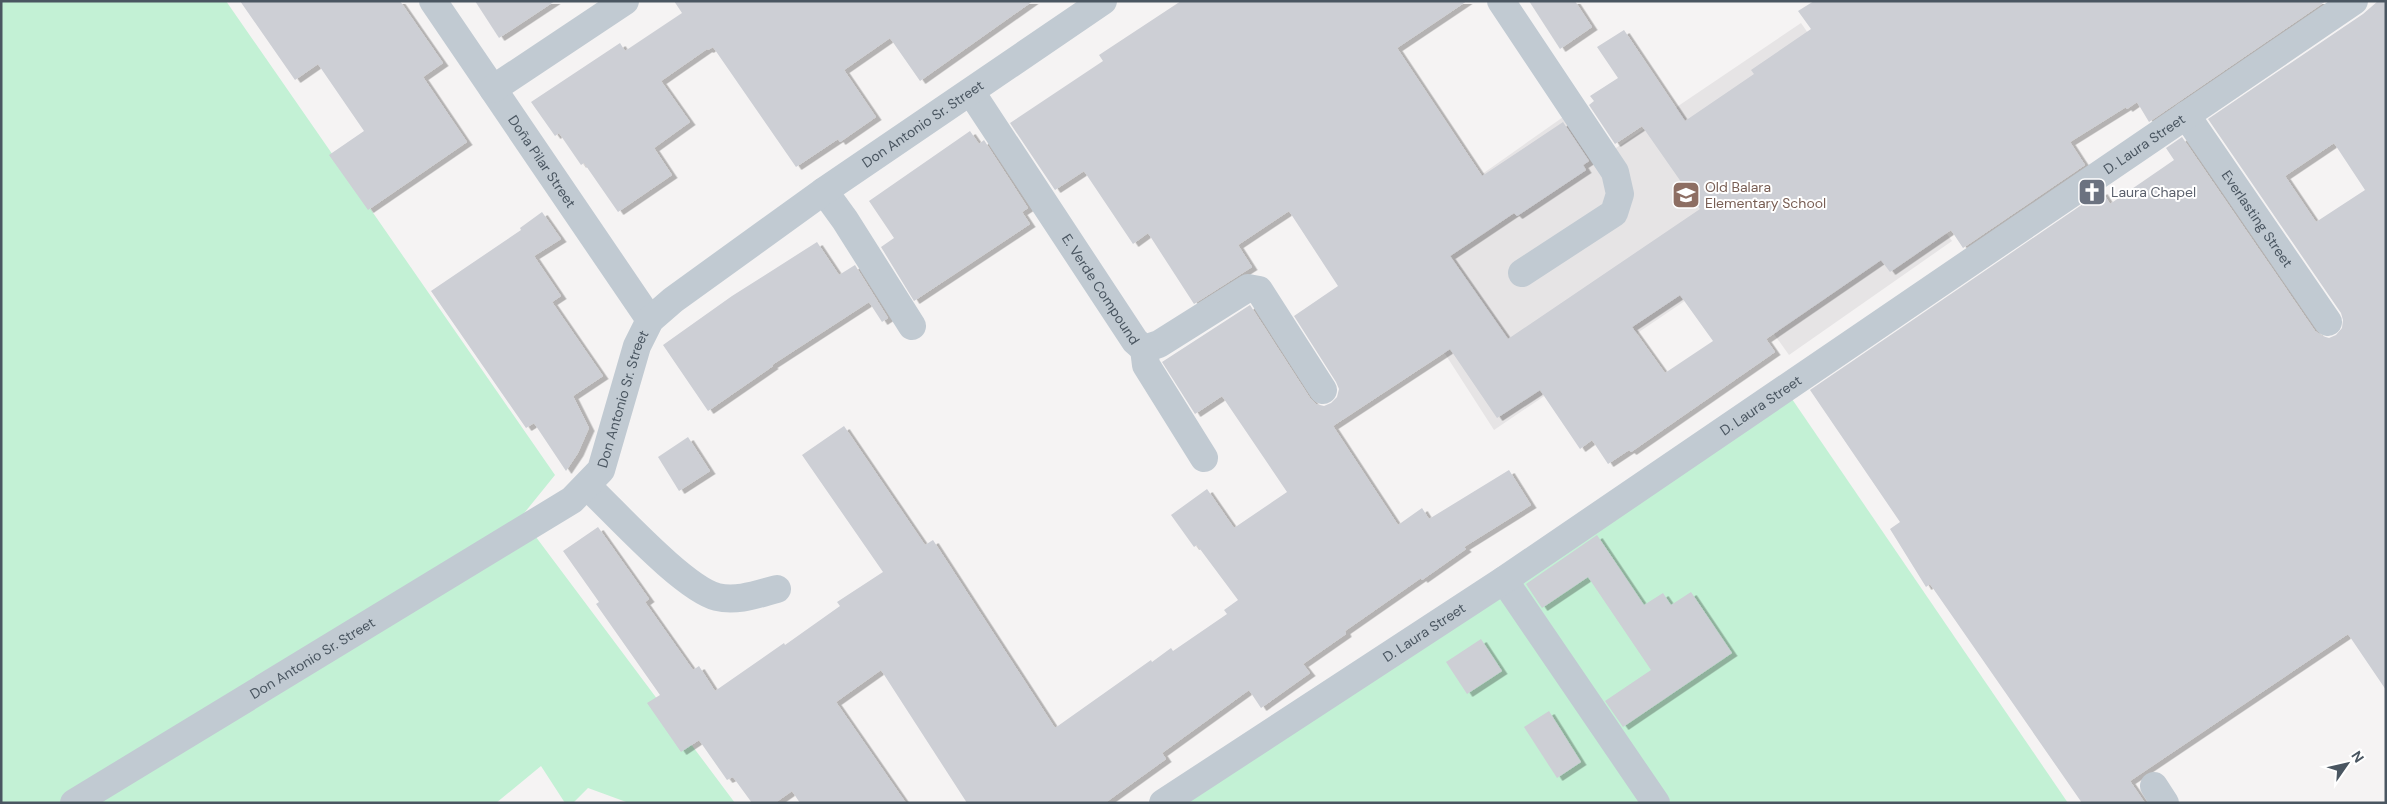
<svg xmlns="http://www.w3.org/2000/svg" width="2387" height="804" font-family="'DM Sans',sans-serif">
	<defs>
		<filter id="shadow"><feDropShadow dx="5.5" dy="3" stdDeviation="0" flood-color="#0004"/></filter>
	</defs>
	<rect width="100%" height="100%" fill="#f5f3f3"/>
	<!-- education -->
	<path fill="#e6e4e5" d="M1801,23L1952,241L1789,355L1729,271L1494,430L1377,248L1566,115L1613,150Z"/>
	<!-- green -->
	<g fill="#c3f1d5">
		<path d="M1,1H226L555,475L521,517L735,803H629L588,788L573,803H565L541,766L496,803H1Z"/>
		<path d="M1792,399L2068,803H1179Z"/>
	</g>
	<!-- building -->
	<g fill="#cdcfd5" fill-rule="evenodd" filter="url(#shadow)">
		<path d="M240,1H400L443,63L423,77L467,142L368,210L329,155L364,131L318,64L295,80Z"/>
		<path d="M475,1H555L499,38Z"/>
		<path d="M674,1H1033L920,81L890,38L844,70L876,117L840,142L838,139L796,167L713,47L708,50L707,49L661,81L690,122L654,148L672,175L618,212L584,163L581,165L559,133L555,136L531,102L620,43L625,51L682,13Z"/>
		<path d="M1181,1H1467L1397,48L1482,176L1563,122L1589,161L1583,165L1586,170L1517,216L1514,213L1450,256L1508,339L1700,209L1642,126L1615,144L1589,105L1594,101L1590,96L1618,78L1597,47L1624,30L1685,121L1754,74L1751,70L1811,29L1798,11L1814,1H2326L2149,122L2137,102L2127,109L2126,107L2070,142L2085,165L1963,248L1951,230L1890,272L1881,260L1766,339L1775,352L1631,452L1629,450L1608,464L1592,440L1580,449L1540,390L1497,418L1450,349L1333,426L1398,525L1422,508L1429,519L1509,470L1531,505L1464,547L1466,549L1422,580L1421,578L1345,631L1346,634L1303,664L1310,673L1261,708L1249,690L1162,753L1166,759L1105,803H967L881,670L836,702L906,803H800L792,791L775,803H752L733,777L727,780L699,740L681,752L647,703L660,695L596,604L599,602L563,551L598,527L649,599L645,602L693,670L699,666L715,691L784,643L785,645L840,606L837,602L883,572L802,455L844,426L925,545L933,540L1055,728L1151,660L1152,662L1171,648L1173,651L1227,614L1224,610L1238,600L1197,545L1194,547L1171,515L1207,489L1234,528L1287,492L1222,396L1195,414L1162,362L1250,305L1310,398L1316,404L1324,406L1331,403L1337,397L1339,389L1336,382L1294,316L1338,286L1289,211L1238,245L1252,267L1194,304L1148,233L1133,244L1084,171L1055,190L1010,123L1103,61L1099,55ZM1680,295L1713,341L1665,373L1632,327Z"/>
		<path d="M1529,1H1575L1592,27L1560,49Z"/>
		<path d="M2378,1H2386V690L2348,634L2130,781L2145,803H2082L1930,584L1926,587L1890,529L1900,522L1810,390L2102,191L2110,204L2174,160L2166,148L2182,137L2315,331L2322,336L2329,338L2336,335L2342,328L2343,320L2341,313L2208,119L2363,14ZM2334,143L2365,190L2316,222L2285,176Z"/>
		<path d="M970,131L979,144L984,140L1028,208L1022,212L1030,224L914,301L881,247L894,238L869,201Z"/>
		<path d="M542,212L561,239L534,256L561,296L552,302L603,376L573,396L589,428L578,453L566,471L534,423L526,428L431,291L521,230L520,228Z"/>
		<path d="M817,242L839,275L855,265L888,318L882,322L869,302L772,365L773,366L708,411L663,345L732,296Z"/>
		<path d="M688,437L710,471L679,491L658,457Z"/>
		<path d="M1597,535L1644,605L1663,593L1671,605L1691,592L1732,653L1623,727L1605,701L1651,670L1588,577L1542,608L1526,584Z"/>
		<path d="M1481,639L1502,671L1467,694L1446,662Z"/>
		<path d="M1549,711L1581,762L1557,778L1524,727Z"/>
	</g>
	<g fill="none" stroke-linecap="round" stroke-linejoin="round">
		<!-- minor -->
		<g stroke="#c1cad2" stroke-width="28">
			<path id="s1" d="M433,1L650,320"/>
			<path d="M1501,1L1615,172L1620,194L1614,213L1522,273"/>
			<path d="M493,89L625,1"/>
			<path id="s2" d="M971,92L1135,341L1144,349L1159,344L1248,288L1259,290L1323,390"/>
			<path id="s3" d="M2186,115L2328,322"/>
			<path d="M824,191L845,220L912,326"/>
			<path d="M1144,349L1146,365L1204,458"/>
			<path d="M587,486C616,513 683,588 717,597C737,602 758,594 777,589"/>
			<path d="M1504,580L1656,803"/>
			<path d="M2154,786L2165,803"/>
			<path id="s4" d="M74,803L572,500L601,470L637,346L650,320L673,300L824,191L1103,1"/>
			<path id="s5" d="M1163,803L1504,580L2354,1"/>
		</g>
	</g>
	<!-- icons -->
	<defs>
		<symbol id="church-square" viewBox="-11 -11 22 22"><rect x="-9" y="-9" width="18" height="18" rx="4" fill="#6b7280" stroke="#fff"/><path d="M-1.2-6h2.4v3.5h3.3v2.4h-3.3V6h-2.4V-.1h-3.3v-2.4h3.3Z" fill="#fff"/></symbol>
		<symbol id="school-square" viewBox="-11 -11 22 22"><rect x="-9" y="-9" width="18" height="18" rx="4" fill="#8d6e63" stroke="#fff"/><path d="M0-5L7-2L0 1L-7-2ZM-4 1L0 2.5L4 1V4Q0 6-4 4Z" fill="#fff"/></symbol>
	</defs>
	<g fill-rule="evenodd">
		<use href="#church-square" x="2076" y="176" width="32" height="32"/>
		<use href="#school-square" x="1670" y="179" width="32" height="32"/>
	</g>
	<g text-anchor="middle" stroke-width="4" stroke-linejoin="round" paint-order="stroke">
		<!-- street labels -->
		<g font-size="14" fill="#4a5661" stroke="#fff">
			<text dy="5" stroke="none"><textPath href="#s4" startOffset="1119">Don Antonio Sr. Street</textPath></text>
			<text dy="5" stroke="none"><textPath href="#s5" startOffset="1182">D. Laura Street</textPath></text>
			<text dy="5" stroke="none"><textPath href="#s1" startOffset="194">Doña Pilar Street</textPath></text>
			<text dy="5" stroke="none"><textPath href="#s3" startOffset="126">Everlasting Street</textPath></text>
			<text dy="5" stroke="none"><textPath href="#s2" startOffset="236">E. Verde Compound</textPath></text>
			<text dy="5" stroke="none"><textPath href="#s4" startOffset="699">Don Antonio Sr. Street</textPath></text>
			<text dy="5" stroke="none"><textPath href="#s5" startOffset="718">D. Laura Street</textPath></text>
			<text dy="5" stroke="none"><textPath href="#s5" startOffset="312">D. Laura Street</textPath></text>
			<text dy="5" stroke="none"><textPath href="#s4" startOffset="279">Don Antonio Sr. Street</textPath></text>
		</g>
		<!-- education labels -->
		<g font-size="14" fill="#785e54" stroke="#fff" text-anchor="start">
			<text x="1705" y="192">Old Balara<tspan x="1705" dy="16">Elementary School</tspan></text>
		</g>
		<!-- worship labels -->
		<g font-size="14" fill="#5b616d" stroke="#fff" text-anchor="start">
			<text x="2111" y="197">Laura Chapel</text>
		</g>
	</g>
	<!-- border -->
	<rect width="2387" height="804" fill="none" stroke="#4a5661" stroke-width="5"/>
	<!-- north arrow -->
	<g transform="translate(2347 764) rotate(56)" stroke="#ffffff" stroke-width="4" paint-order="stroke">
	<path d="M0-4L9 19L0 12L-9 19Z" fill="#4a5661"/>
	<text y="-8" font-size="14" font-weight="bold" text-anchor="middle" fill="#4a5661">N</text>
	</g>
</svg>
